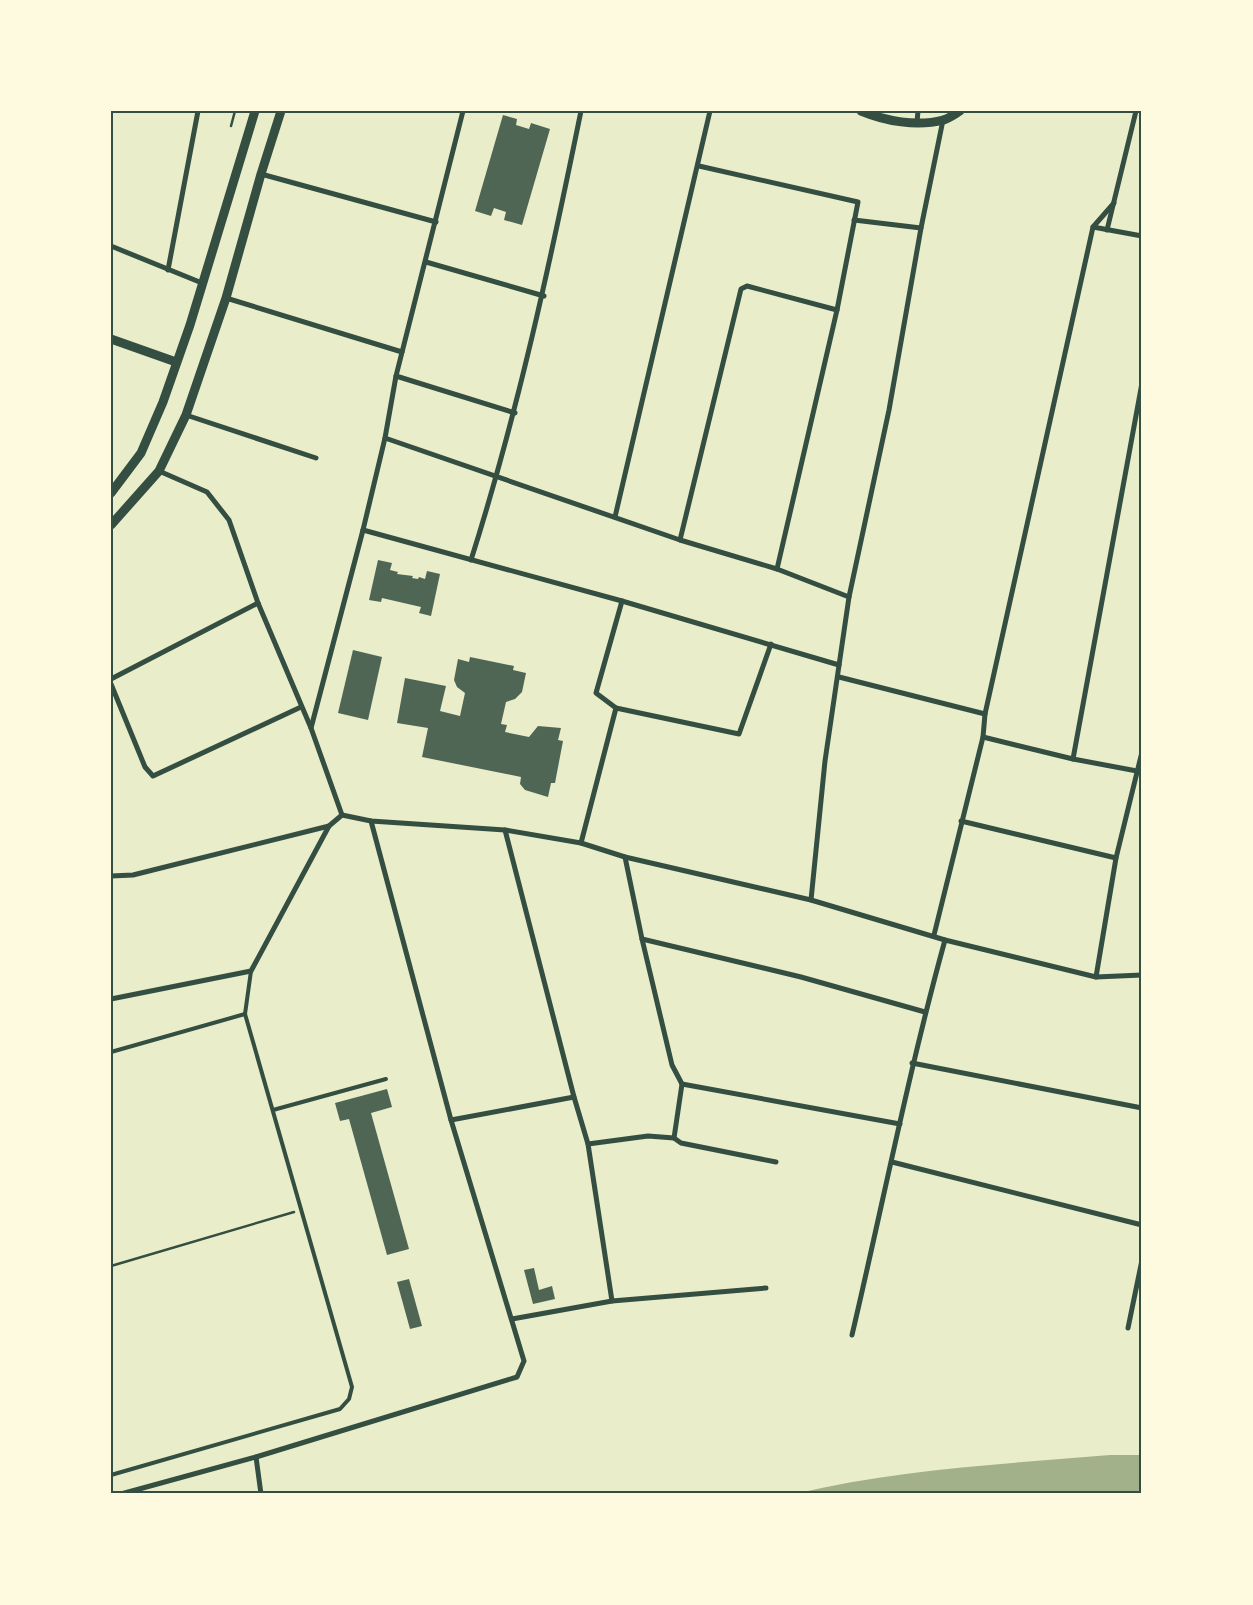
<svg xmlns="http://www.w3.org/2000/svg" width="1253" height="1605" font-family="Commissioner,sans-serif">
	<rect width="100%" height="100%" fill="#e9edc9"/>
	<!-- water -->
	<path fill="#a3b18a" d="M1110,1455H1142V1494H794C898,1469 1005,1464 1110,1455Z"/>
	<!-- building -->
	<g fill="#4f6655">
		<path d="M503,115L517,119L516,125L529,129L531,123L550,129L522,225L504,220L506,212L494,208L491,216L475,211Z"/>
		<path d="M378,560L392,563L390,570L398,572L397,574L413,576L412,578L418,579L419,577L425,579L427,571L440,574L431,616L419,613L421,607L382,598L381,602L369,600Z"/>
		<path d="M353,650L382,657L368,720L338,713Z"/>
		<path d="M470,657L514,666L513,670L526,673L522,692L515,699L506,702L501,724L507,725L505,732L529,737L538,726L561,728L558,740L563,741L555,783H551L548,797L525,790L520,784L521,777L422,757L428,728L397,723L405,678L446,686L440,711L460,716L465,693L457,687L454,680L458,659L469,662Z"/>
		<path d="M387,1089L392,1107L371,1113L409,1249L387,1255L349,1119L340,1121L335,1103Z"/>
		<path d="M534,1268L539,1290L552,1286L555,1299L533,1304L524,1270Z"/>
		<path d="M409,1279L422,1326L410,1329L397,1282Z"/>
	</g>
	<g fill="none" stroke-linecap="round" stroke-linejoin="round">
		<!-- path -->
		<g stroke="#344e41" stroke-width="2.5">
			<path d="M231,126L235,111"/>
			<path d="M111,1266L294,1212"/>
		</g>
		<!-- service -->
		<g stroke="#344e41" stroke-width="4">
			<path d="M111,1052L245,1014"/>
			<path d="M273,1110L386,1079"/>
			<path d="M111,1475L340,1409L349,1399L352,1387L245,1014L251,971"/>
		</g>
		<!-- minor -->
		<g stroke="#344e41" stroke-width="5">
			<path d="M917,122L918,111"/>
			<path d="M699,166L858,202L837,310L777,569"/>
			<path d="M261,174L436,222"/>
			<path d="M854,220L921,228"/>
			<path d="M1093,227L1142,236"/>
			<path d="M1107,230L1136,111"/>
			<path d="M111,246L202,283"/>
			<path d="M426,262L544,296"/>
			<path d="M168,270L198,111"/>
			<path d="M226,298L402,352"/>
			<path d="M396,376L515,413"/>
			<path d="M186,415L316,458"/>
			<path d="M385,438L680,540L777,569L849,597"/>
			<path d="M159,471L207,492L229,520L258,603L311,728L342,815"/>
			<path d="M615,517L710,111"/>
			<path d="M363,530L622,601L839,665"/>
			<path d="M680,540L741,289L747,286L837,310"/>
			<path d="M471,560C518,412 550,263 581,111"/>
			<path d="M622,601L596,693L616,708L739,734L771,644"/>
			<path d="M839,677L985,714"/>
			<path d="M111,679L258,603"/>
			<path d="M111,684L145,767L153,776L301,707"/>
			<path d="M311,728L363,530L385,438L396,376L463,111"/>
			<path d="M983,737L1073,759L1137,771"/>
			<path d="M1073,759L1142,383"/>
			<path d="M342,815L371,821L505,830L581,843L625,857L811,900L945,940L1096,977L1142,975"/>
			<path d="M961,821L1116,858"/>
			<path d="M505,830L574,1097L588,1144L612,1301"/>
			<path d="M581,843L616,708"/>
			<path d="M625,857L642,939L672,1065L682,1084L900,1124"/>
			<path d="M111,876L133,875L329,826L342,815"/>
			<path d="M811,900L825,761L849,597L889,410L921,228L943,120"/>
			<path d="M934,935L983,737L985,714L1093,227L1114,203"/>
			<path d="M642,939L801,977L925,1012"/>
			<path d="M1096,977L1116,858L1142,752"/>
			<path d="M111,999L251,971L329,826"/>
			<path d="M912,1063L1142,1108"/>
			<path d="M682,1084L674,1138L681,1143L776,1162"/>
			<path d="M451,1120L574,1097"/>
			<path d="M588,1144L648,1136L674,1138"/>
			<path d="M892,1162L1142,1225"/>
			<path d="M512,1319L612,1301L766,1288"/>
			<path d="M1128,1328L1142,1260"/>
			<path d="M852,1335C883,1203 909,1070 945,940"/>
			<path d="M256,1457L261,1494"/>
			<path d="M121,1494L256,1457L517,1377L524,1361L451,1120L371,821"/>
		</g>
		<!-- tertiary -->
		<g stroke="#344e41" stroke-width="9">
			<path d="M861,111C885,121 917,127 943,120C948,119 955,114 960,111"/>
			<path d="M111,339L176,362"/>
			<path d="M111,493L141,453L163,402L190,325L255,111"/>
			<path d="M111,525L159,471L186,415L226,298L261,174L281,111"/>
		</g>
	</g>
	<!-- border -->
	<rect width="1253" height="1605" fill="none" stroke="#fefae0" stroke-width="225"/>
	<rect x="112" y="112" width="1028" height="1380" fill="none" stroke="#344e41" stroke-width="2"/>
</svg>
